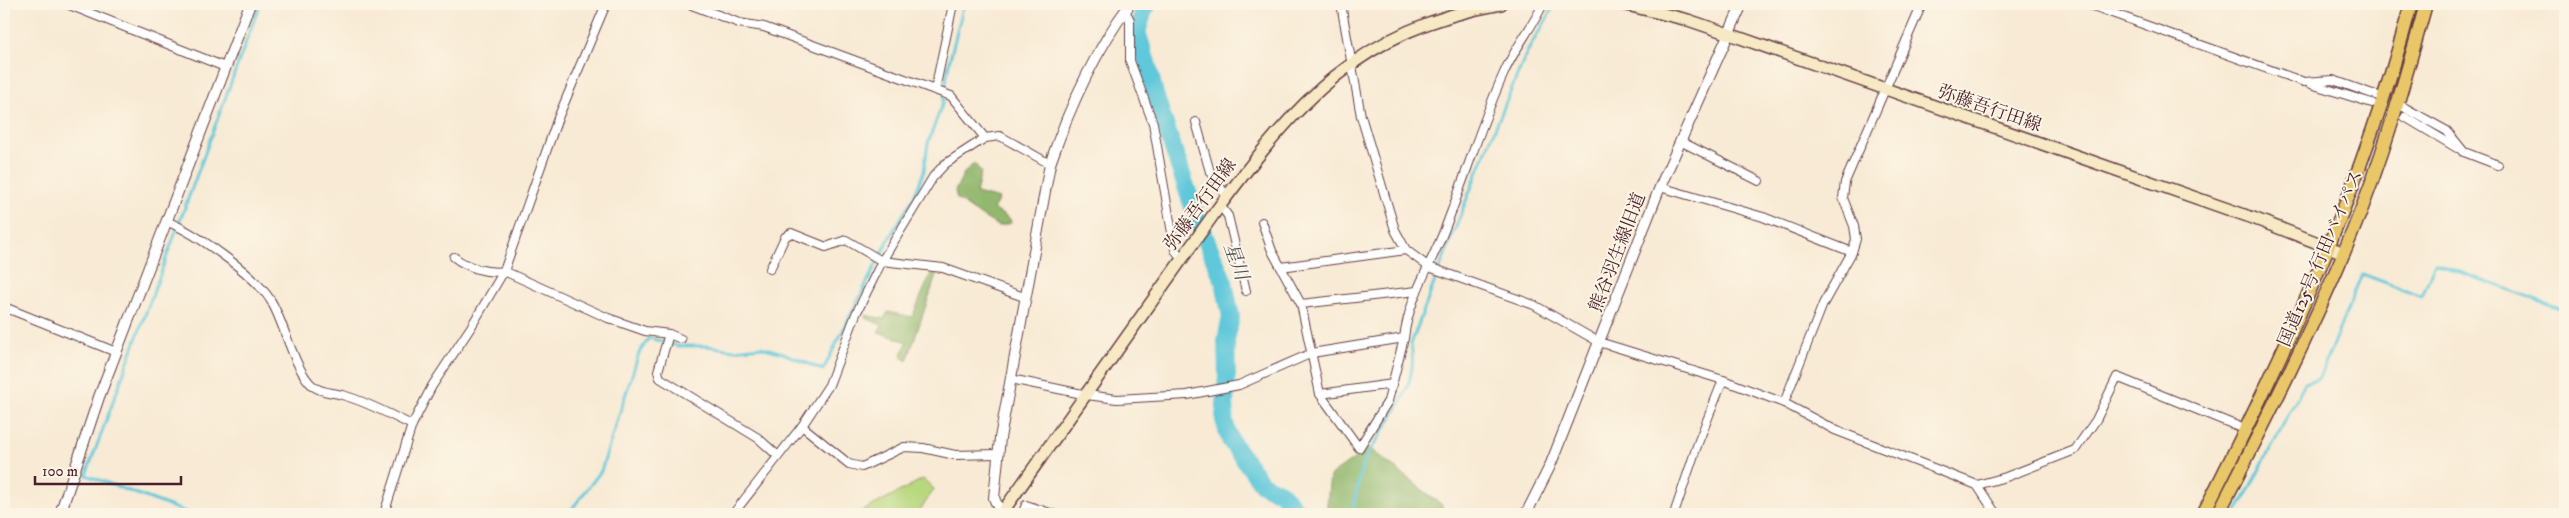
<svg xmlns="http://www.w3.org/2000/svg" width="2569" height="518" font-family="'IM FELL DW Pica','Noto Serif JP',serif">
	<rect width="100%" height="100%" fill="#fcf5e5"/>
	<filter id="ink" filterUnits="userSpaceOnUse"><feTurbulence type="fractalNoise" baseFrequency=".02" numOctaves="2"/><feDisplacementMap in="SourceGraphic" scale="10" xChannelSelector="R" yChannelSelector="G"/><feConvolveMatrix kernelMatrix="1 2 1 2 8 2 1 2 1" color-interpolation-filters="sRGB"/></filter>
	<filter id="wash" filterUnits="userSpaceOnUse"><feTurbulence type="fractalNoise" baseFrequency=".0096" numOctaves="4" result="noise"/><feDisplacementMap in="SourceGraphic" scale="20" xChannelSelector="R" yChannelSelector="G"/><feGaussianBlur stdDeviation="1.12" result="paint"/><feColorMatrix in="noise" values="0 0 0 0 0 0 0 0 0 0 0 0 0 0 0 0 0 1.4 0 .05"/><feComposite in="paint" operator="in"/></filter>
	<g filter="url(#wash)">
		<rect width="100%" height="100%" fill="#f8ead4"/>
		<!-- green -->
		<path fill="#b8d87f" stroke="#817c55" d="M923,479L934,489L918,514H857Z"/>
		<!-- forest -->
		<g fill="#92b86e" stroke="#6e6c4c">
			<path d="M974,163L981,172L976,193L999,199L993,209L1010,219L1011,223L999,226C983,218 972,209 957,199L955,191L964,173Z"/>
			<path d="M931,273H937L907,361L901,357L907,342L878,332L882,325L865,318L866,315L884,319L888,312L912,317Z"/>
			<path d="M1369,448L1442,505L1443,514H1326L1330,476Z"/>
		</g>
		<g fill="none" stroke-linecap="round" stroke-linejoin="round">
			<!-- stream -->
			<g stroke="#5fc8da" stroke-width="3">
				<path d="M191,514L86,475L260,4"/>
				<path d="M568,514L601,471L639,353L649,338L678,346H707L734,350L761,347L783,353L823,370L892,233L914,197L924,171L928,143L943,102L949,63L964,4"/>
				<path d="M1352,514C1356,497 1358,474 1366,458C1386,422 1420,389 1411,344C1447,248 1485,151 1525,57C1533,38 1547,23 1554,4"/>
				<path d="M2236,514L2305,383L2319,378L2362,274L2422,296L2435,263L2565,310"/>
			</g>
			<!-- river -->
			<path stroke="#5fc8da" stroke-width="18" d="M1148,4L1144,10L1137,32L1147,63L1156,98L1196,216L1224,282L1231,317L1226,340L1227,374L1224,420L1230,440L1262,484L1281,493L1300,514"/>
		</g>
	</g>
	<g filter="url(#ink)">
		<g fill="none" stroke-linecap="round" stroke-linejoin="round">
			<defs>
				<g id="minor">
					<path d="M67,4L225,67"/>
					<path d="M689,4L739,23L764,27L951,96L985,138"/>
					<path d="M1341,4L1361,116L1395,230L1406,250L1429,267L1534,305L1599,342L1723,380L1784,403L1835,430L1977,485L1996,514"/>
					<path d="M2087,4L2304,82L2333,80L2384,98"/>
					<path d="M1125,11L1130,20V61L1153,123L1175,250L1182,258"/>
					<path d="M2311,84L2372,103"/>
					<path d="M935,90L953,4"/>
					<path d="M2398,104L2447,131L2464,152L2498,165"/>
					<path d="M2405,117L2457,148"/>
					<path d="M1196,122L1210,172L1227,197"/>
					<path d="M1680,141L1759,181"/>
					<path d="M1660,187L1763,217L1852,252"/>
					<path d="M1220,205L1228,216L1246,291"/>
					<path d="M166,221C194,232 256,275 271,301C284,322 294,370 313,386C321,393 333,392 342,395C366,401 390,415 412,425"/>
					<path d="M1262,222L1272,251L1301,304"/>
					<path d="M454,257C466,267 488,274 504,271L608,318L645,331L669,334L681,339"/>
					<path d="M1281,267L1406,250"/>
					<path d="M770,269L785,237L791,233L826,247L846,240L882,261L943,268L1024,297"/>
					<path d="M4,307L116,352"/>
					<path d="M669,334L658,371L660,378L758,438L778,456"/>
					<path d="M1404,338L1388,401L1359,448L1320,394L1301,304L1417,291"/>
					<path d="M1011,379L1087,395L1117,399L1187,395L1239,385L1312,353L1404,338C1408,302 1428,269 1442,236C1464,182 1480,125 1504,73C1514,49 1532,28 1543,4"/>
					<path d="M1320,394L1393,384"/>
					<path d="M1784,403L1823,304L1852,252L1856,239L1854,226L1843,198L1845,182L1922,4"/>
					<path d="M802,426L849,464L862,467L904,447L923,448L955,455L997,454"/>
					<path d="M1977,485L2006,477L2075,450L2096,420L2117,377L2247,430"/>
					<path d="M384,514L412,425L432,386L471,327L504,271L558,118L606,4"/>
					<path d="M733,514L802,426L829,385L856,314L882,261L933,177L945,164L985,138L1000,136L1050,164"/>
					<path d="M1022,514L1026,505L1053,514"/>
					<path d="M1674,514L1698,443L1723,380"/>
				</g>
				<g id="tertiary">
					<path d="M60,514L99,397L250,4"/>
					<path d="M1001,514L994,498L1000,438L1050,164C1069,108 1095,51 1130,4"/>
					<path d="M1526,514L1550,466L1660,187L1742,4"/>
				</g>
				<g id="secondary">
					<path d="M1623,4L1688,20L1729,34L2253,218L2344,253"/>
					<path d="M1001,514L1216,211C1297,102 1359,29 1501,4"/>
				</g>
				<g id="trunk">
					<path d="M2203,514C2287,350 2364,183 2411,4"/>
					<path d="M2218,514C2265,423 2311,332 2350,238C2382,162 2404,83 2426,4"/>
				</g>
			</defs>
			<!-- minor casing -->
			<use href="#minor" stroke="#643d44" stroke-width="10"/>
			<!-- tertiary casing -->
			<use href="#tertiary" stroke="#643d44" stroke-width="12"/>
			<!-- secondary casing -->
			<use href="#secondary" stroke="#643d44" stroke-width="14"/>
			<!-- trunk casing -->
			<use href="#trunk" stroke="#643d44" stroke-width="15"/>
			<!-- minor -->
			<use href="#minor" stroke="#fff" stroke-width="8"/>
			<!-- tertiary -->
			<use href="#tertiary" stroke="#fff" stroke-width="10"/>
			<!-- secondary -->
			<use href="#secondary" stroke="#f6e9c3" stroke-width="11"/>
			<!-- trunk -->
			<use href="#trunk" stroke="#e9c769" stroke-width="12"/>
		</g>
	</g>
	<g text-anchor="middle" stroke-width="4" stroke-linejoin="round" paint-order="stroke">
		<!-- street labels -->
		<g font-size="18" fill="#4a1f2b" stroke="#fcf5e5">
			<text transform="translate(1990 108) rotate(19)" y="6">弥藤吾行田線</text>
			<text transform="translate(1200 204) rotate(-54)" y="6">弥藤吾行田線</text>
			<text transform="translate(1617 252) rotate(-69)" y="6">熊谷羽生線旧道</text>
			<text transform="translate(2320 258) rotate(-67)" y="6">国道125号 行田バイパス</text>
		</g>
		<!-- water labels -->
		<g font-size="19" font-style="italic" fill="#505260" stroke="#fcf5e5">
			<text transform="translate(1237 261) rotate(70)" y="7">星川</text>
		</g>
	</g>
	<!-- margin -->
	<rect width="2569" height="518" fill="none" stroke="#fcf5e5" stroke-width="20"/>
	<!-- scale -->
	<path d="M35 476v8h146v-8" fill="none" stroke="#4a1f2b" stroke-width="2.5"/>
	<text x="42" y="476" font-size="15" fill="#4a1f2b" stroke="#fcf5e5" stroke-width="4" paint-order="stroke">100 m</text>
</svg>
